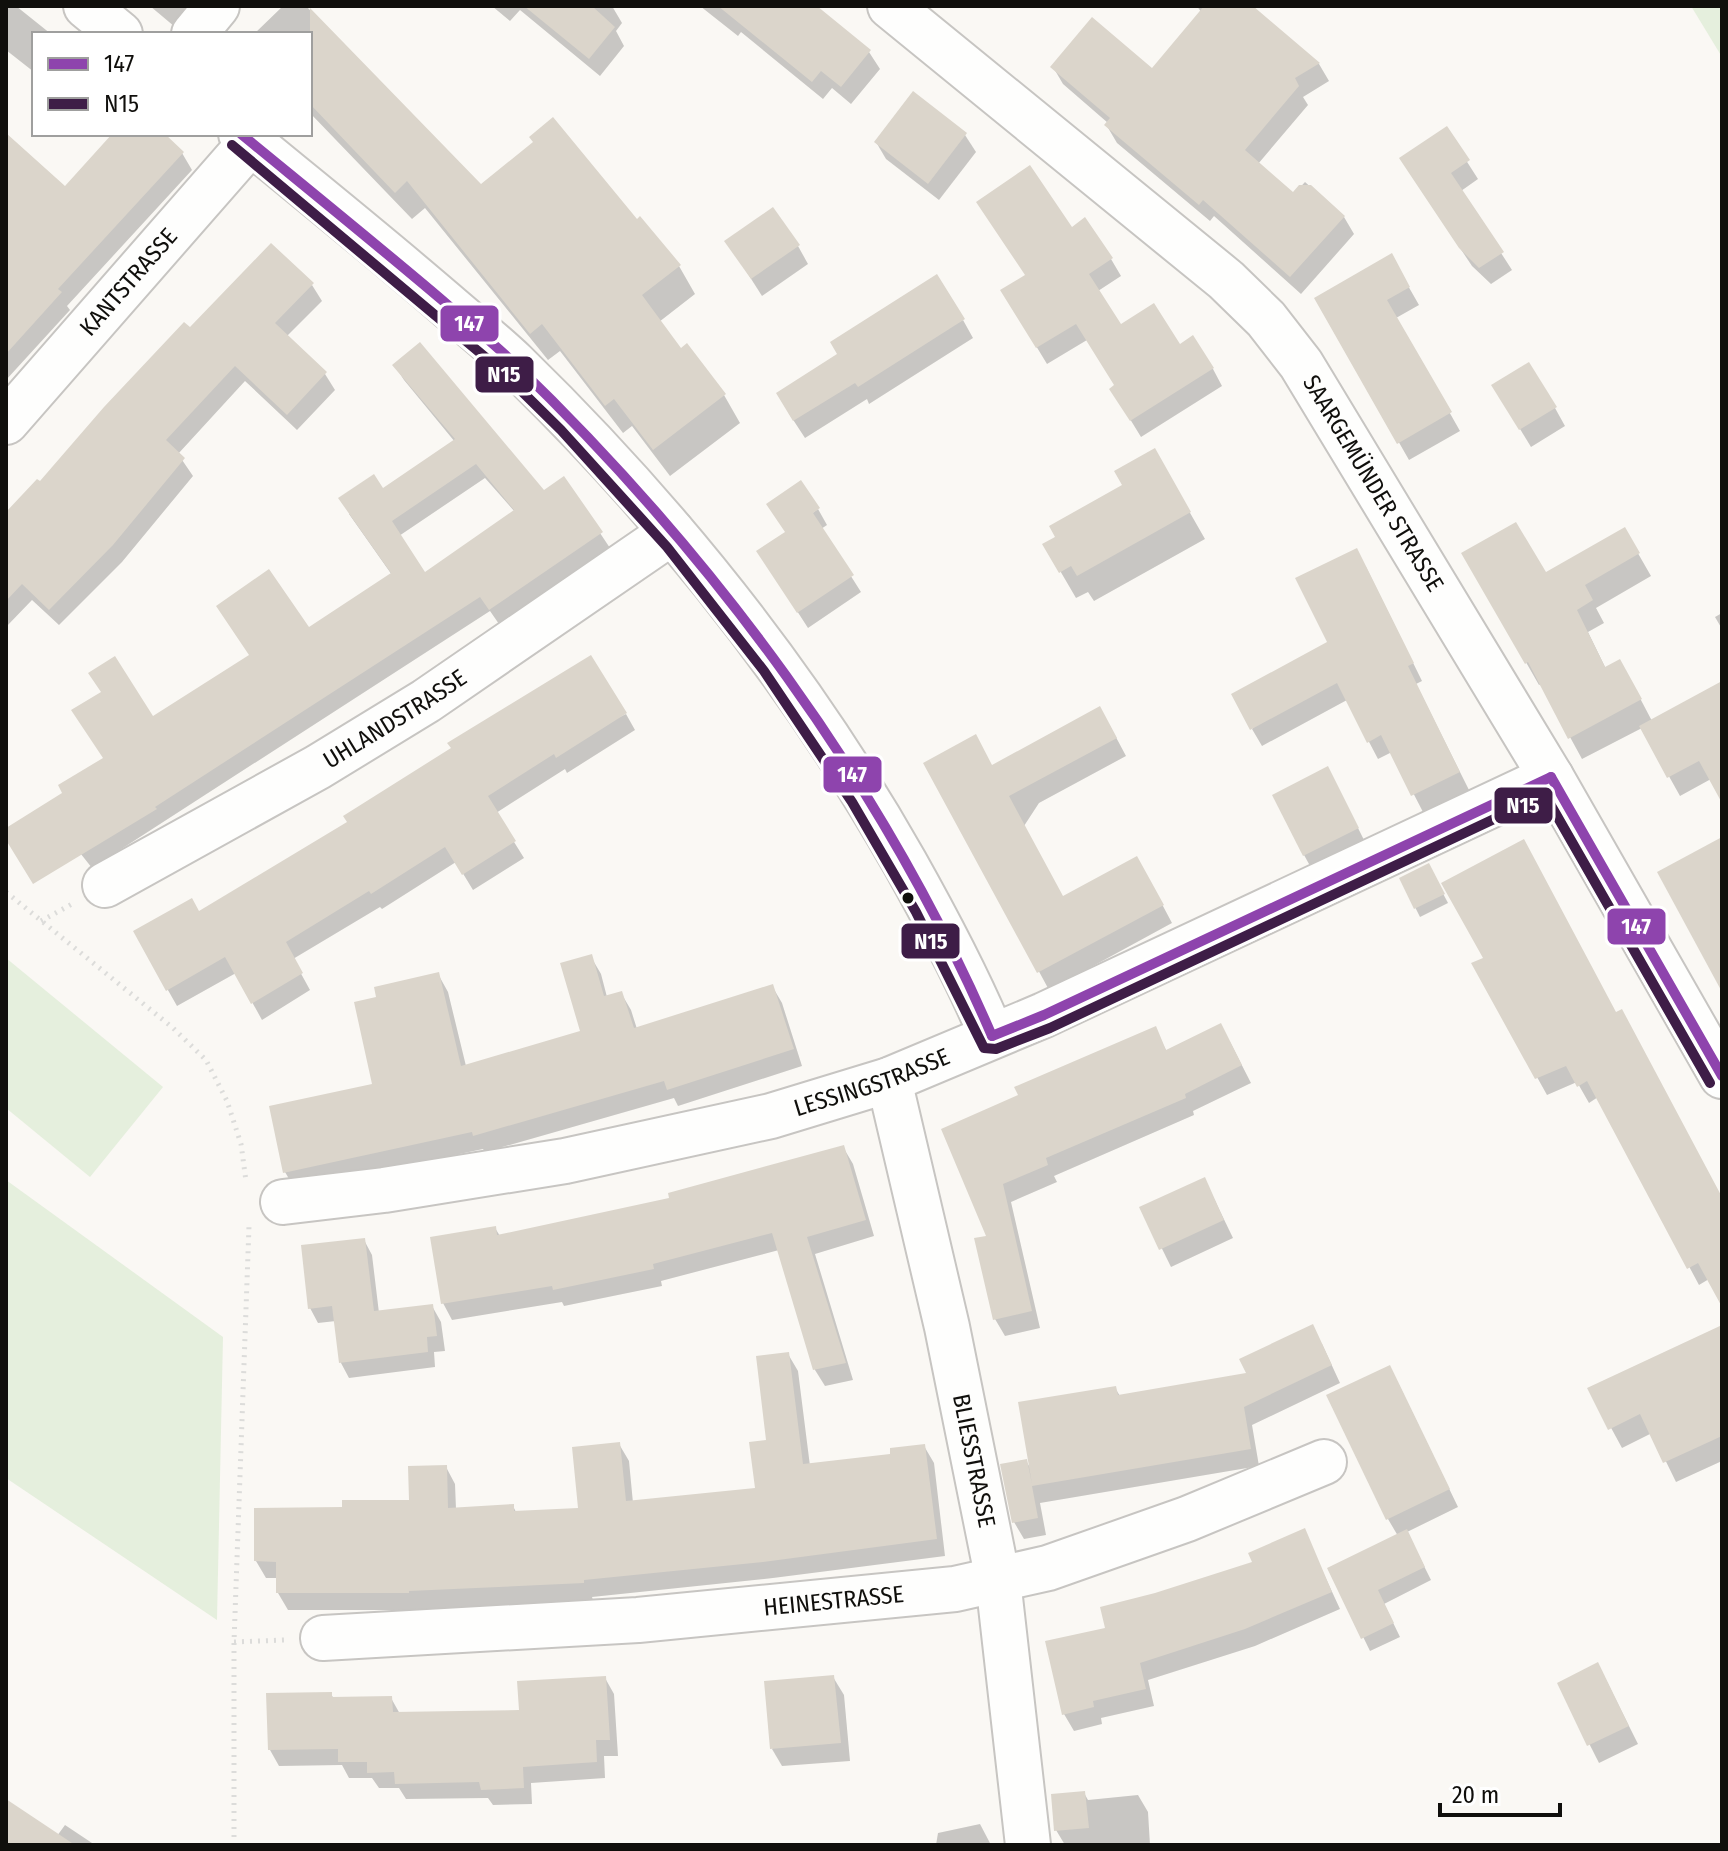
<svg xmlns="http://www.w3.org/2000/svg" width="1728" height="1851" font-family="'Fira Sans Condensed',sans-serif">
	<rect width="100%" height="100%" fill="#faf8f4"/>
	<!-- green -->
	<g fill="#e5efdd">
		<path d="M1691,6H1722V57Z"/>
		<path d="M6,958L163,1087L90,1177L6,1108Z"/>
		<path d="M6,1180L223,1337L217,1620L6,1478Z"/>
	</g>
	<!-- shadow -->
	<g fill="#0003" fill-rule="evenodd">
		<path d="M9,6H16L51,34H34V72L6,50V10Z"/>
		<path d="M150,6H203L181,32Z"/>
		<path d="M283,6H306L480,187L636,222L679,266L695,294L659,322L680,351L724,395L740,423L670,476L632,426L623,433L560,351L548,360L425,208L412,219L310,113V34H254Z"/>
		<path d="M492,6H612L622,23L616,31L624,46L600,76L520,10L510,21Z"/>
		<path d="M700,6H813L869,52L880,69L851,104L832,88L823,99L741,32L738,36Z"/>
		<path d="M1197,6H1250L1319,64L1329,81L1303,97L1308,105L1258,164L1293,195L1305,182L1344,217L1354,234L1301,294L1214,216L1210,221L1117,143L1107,126L1108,123L1063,84L1053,67L1152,71L1201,12Z"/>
		<path d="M1446,129L1478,179L1461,191L1512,270L1491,284L1472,266L1412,176Z"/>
		<path d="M115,134H162L182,153L192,170L67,306L70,310L6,380V135L65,188Z"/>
		<path d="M965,135L976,152L939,200L886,159L876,142Z"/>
		<path d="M1071,230L1111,259L1121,276L1098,291L1120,327L1180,346L1213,369L1222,386L1141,437L1122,406L1116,386L1087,340L1047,364L1013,308L1026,276Z"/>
		<path d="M727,241L798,246L808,264L762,296Z"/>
		<path d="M1391,256L1419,305L1396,318L1460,431L1409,460L1317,299Z"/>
		<path d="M312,285L322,301L286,337L325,374L335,390L297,430L245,381L178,454L193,476L122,562L59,625L32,600L6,627V515L40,484L190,330Z"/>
		<path d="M963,320L973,338L869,404L867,399L805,438L788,412Z"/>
		<path d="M395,366L543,492L564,479L610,548L499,624L490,611L92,868L54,820L65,794L153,719L309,629L392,575L349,514L455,442L404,380ZM485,478L515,512L424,575L399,536Z"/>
		<path d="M1504,403L1555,408L1565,426L1531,447Z"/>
		<path d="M1154,450L1205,539L1094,601L1088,592L1076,598L1045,545L1124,486Z"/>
		<path d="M818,509L827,525L821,529L861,592L808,628L759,552Z"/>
		<path d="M1624,529L1651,576L1596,608L1604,623L1588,632L1606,669L1632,683L1652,721L1722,716V798L1711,779L1680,796L1642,728L1582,759L1541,684L1539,685L1464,554L1545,575Z"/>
		<path d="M1366,567L1422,681L1416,684L1469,790L1423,812L1392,752L1378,759L1347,700L1262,746L1252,729L1330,643Z"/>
		<path d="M1722,613V629L1715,617Z"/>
		<path d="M626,714L635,730L567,773L565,769L496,813L524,858L473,890L456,862L382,909L380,907L293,959L310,990L262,1020L236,973L177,1006L135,932L198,914Z"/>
		<path d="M1110,726L1126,756L1039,803L1024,826L1063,899L1147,876L1172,923L1049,990L926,763L992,767Z"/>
		<path d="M1337,786L1367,846L1314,873L1304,855Z"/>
		<path d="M1428,865L1448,903L1420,917L1401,879Z"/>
		<path d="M591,957L601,974L607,997L621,993L631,1010L637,1029L772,986L782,1003L802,1066L678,1106L674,1098L485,1152L483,1149L295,1189L285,1172L375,1086L378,998L438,974L448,992L466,1066L582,1033Z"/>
		<path d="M1474,964L1616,1015L1722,1201V1303L1709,1279L1699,1285L1598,1097L1589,1103L1577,1082L1547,1095Z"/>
		<path d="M1155,1029L1167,1052L1230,1042L1251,1083L1193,1111L1194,1115L1054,1176L1057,1182L1011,1202L1040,1328L1005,1336L995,1319L989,1237L1021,1096Z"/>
		<path d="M843,1147L853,1164L874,1236L815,1254L853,1380L825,1386L815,1370L779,1250L661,1281L662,1286L564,1306L562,1302L452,1320L443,1303L495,1228L500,1236L672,1200Z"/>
		<path d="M1205,1180L1233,1238L1171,1267L1142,1208Z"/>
		<path d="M364,1240L372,1255L379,1313L432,1306L441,1322L445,1351L434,1352L435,1367L349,1378L341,1363L336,1321L318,1323L310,1308Z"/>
		<path d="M1322,1344L1340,1383L1252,1425L1259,1466L1040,1503L1046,1535L1024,1539L1014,1522L1026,1461L1031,1469L1115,1388L1120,1396L1248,1375Z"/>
		<path d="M788,1354L798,1371L810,1466L893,1456L924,1446L934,1463L945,1556L773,1578L592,1597L593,1600L417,1610H288L278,1593V1578H266L256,1561L344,1509L411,1502L446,1467L455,1484L456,1509L513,1506L516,1512L580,1510L619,1444L629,1461L633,1503L757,1490Z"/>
		<path d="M1399,1385L1458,1507L1407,1532L1431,1580L1384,1604L1400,1637L1370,1651L1330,1569L1398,1536L1388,1519Z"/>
		<path d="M1590,1389L1722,1406V1461L1676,1482L1652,1433L1622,1448Z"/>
		<path d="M1304,1531L1340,1609L1255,1646L1148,1680L1154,1706L1101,1718L1102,1724L1074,1731L1064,1714L1107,1629L1156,1595L1255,1563Z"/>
		<path d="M833,1677L844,1695L850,1761L782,1766L772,1749Z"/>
		<path d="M605,1678L614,1694L618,1756H604L605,1778L531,1783L532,1804L493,1805L488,1798L406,1799L399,1788H379L372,1778H349L342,1765L279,1766L270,1750L331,1694L334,1699L391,1698L400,1714L521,1712Z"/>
		<path d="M1607,1682L1638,1744L1599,1763L1559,1684Z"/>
		<path d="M1084,1793L1088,1800L1138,1795L1148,1812L1150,1845H1065L1056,1830Z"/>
		<path d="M6,1802L57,1836L65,1825L95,1845H6Z"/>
		<path d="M980,1824L991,1845H936L938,1833Z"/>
	</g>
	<!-- building -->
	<g fill="#dbd5cb" fill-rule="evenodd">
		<path d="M524,6H592L615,27L589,59Z"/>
		<path d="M718,6H817L871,50L841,87L821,71L812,82Z"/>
		<path d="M1204,6H1253L1320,63L1295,78L1299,86L1245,150L1293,192L1299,185H1311L1345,216L1290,277L1203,200L1199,205L1104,125L1110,118L1050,67L1092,17L1152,68Z"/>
		<path d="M310,8L481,184L533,142L529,137L553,117L637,219L640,216L681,265L642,295L681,348L687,343L726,394L653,450L614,399L605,406L542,324L530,334L407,181L395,193L310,104Z"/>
		<path d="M913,91L967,133L928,184L874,142Z"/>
		<path d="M1447,126L1470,160L1451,173L1504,252L1479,268L1459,248L1399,158Z"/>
		<path d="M6,133L65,186L112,134H165L184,152L58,289L62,292L6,354Z"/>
		<path d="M1030,165L1072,227L1085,217L1113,258L1089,274L1121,324L1154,303L1180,344L1193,335L1214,368L1130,421L1109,389L1114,385L1076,324L1036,348L1000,290L1025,275L976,202Z"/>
		<path d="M773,207L800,245L751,279L724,241Z"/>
		<path d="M271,243L314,283L275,323L327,372L287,415L235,366L166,440L185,458L113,545L49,610L22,584L6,601V512L37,479L40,481L104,407L184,322L190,327Z"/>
		<path d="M1392,253L1410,287L1387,300L1452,412L1397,444L1314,298Z"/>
		<path d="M937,274L965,319L858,387L855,383L793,421L776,393L837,354L830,342Z"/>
		<path d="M420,342L544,490L564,476L603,532L489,610L480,597L155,807L157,809L33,884L6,840V828L62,793L58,785L103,758L71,710L101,692L88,673L115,656L153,716L249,655L216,606L269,569L309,627L391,573L338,498L374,474L383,488L455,439L392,365ZM476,464L514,510L425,572L392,521Z"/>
		<path d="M1529,362L1557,407L1519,430L1491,385Z"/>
		<path d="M1155,448L1191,512L1077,576L1071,566L1059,573L1042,544L1055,537L1049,526L1122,485L1114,471Z"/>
		<path d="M801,480L820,508L813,513L854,575L797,613L756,551L785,532L766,504Z"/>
		<path d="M1516,522L1546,572L1625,527L1640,553L1585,585L1593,600L1577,610L1605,667L1620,659L1642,699L1568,739L1528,662L1525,664L1461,553Z"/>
		<path d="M1357,548L1414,663L1408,666L1460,772L1411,796L1381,735L1367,743L1337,683L1250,730L1231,694L1327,642L1295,578Z"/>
		<path d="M591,655L627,713L556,758L554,754L488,796L516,841L462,875L445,847L371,894L369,891L286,942L303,973L251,1004L225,957L166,991L133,931L192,898L199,911L347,822L343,816L451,748L447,743Z"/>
		<path d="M1722,681V803L1699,761L1667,778L1639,726Z"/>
		<path d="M1100,706L1117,738L1009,796L1063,896L1137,856L1164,905L1037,973L923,763L976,734L992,765Z"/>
		<path d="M1328,766L1359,828L1303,856L1272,795Z"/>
		<path d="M1722,837V992L1657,872Z"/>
		<path d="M1524,839L1616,1012L1622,1009L1722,1197V1307L1698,1263L1687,1269L1587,1081L1577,1087L1566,1066L1535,1079L1471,963L1483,958L1441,883Z"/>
		<path d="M1429,863L1445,894L1414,909L1399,878Z"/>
		<path d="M592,954L604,996L622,991L634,1028L773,984L794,1049L667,1090L664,1081L473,1136L472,1132L283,1173L269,1106L372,1084L354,1002L376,997L374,987L439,972L461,1066L580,1031L560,963Z"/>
		<path d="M1221,1023L1242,1065L1185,1094L1186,1098L1046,1158L1048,1165L1003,1184L1032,1311L993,1320L974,1238L986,1236L941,1129L1018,1095L1014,1087L1156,1026L1166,1050Z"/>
		<path d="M844,1145L866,1220L807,1237L846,1363L813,1370L772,1233L653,1264L654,1269L553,1290L552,1286L441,1304L430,1237L496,1226L497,1235L669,1198L668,1193Z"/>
		<path d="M1205,1177L1224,1220L1159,1250L1139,1207Z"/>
		<path d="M365,1238L374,1311L433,1304L437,1336L427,1337L428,1352L339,1363L332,1306L308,1309L301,1245Z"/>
		<path d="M1313,1324L1332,1365L1244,1407L1251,1449L1032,1486L1038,1518L1012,1523L1000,1464L1027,1459L1032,1484L1018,1402L1116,1386L1118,1395L1246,1373L1239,1359Z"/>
		<path d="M1722,1325V1436L1663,1463L1640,1414L1608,1430L1587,1388Z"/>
		<path d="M789,1352L803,1464L890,1454V1448L925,1444L937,1539L763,1562L584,1580V1583L409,1591V1593H276V1562L254,1561V1508L342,1507V1500H409L408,1466L447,1465L448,1508L514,1504V1511L578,1508L572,1447L620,1442L626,1501L755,1488L749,1442L766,1440L756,1356Z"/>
		<path d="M1390,1365L1450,1489L1386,1520L1326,1395Z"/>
		<path d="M1305,1528L1332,1592L1245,1629L1140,1663L1146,1689L1093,1701L1094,1707L1062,1715L1045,1641L1105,1628L1100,1607L1155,1593L1252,1562L1248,1553Z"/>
		<path d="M1407,1529L1425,1567L1378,1590L1394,1623L1361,1639L1327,1568Z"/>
		<path d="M1598,1662L1629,1726L1587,1746L1557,1683Z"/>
		<path d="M834,1675L841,1743L770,1749L764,1681Z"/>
		<path d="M606,1676L610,1740H596L597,1762L523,1767L524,1788L481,1790L479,1782L395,1784L394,1772L367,1773V1762H338V1749L268,1750L266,1693L332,1692V1697L392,1696L393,1712L519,1710L517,1681Z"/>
		<path d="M1085,1791L1089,1828L1054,1831L1051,1794Z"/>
		<path d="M6,1799L75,1845H6Z"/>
	</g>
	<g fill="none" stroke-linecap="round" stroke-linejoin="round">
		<defs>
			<g id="minor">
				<path d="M86,6L120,34"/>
				<path id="s1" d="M890,6L1226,280L1266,319L1301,364L1551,777L1722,1076"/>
				<path d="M194,34L217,6"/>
				<path d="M241,134C310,191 379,246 446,304C469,324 493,343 515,364C667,512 800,678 905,863C937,920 967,976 992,1036"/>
				<path id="s2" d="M6,422L251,142"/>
				<path id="s3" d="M105,885L318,767L426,701L672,532"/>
				<path id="s4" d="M889,1080L947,1327L998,1580L1028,1845"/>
				<path id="s5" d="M283,1202L384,1190L565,1161L771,1116L889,1080L1044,1015L1551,777"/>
				<path id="s6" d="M323,1638L638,1620L955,1589L1048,1568L1187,1519L1324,1462"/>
			</g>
		</defs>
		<!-- minor casing -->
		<use href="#minor" stroke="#c7c5c2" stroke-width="48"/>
		<!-- path -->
		<g stroke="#dcdcda" stroke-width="5" stroke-dasharray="2 6" stroke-linecap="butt">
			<path d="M6,892L173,1028L206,1060L227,1101L241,1144L246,1181"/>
			<path d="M41,921L72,904"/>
			<path d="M234,1642L285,1640"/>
			<path d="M234,1845V1642L249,1226"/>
		</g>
		<!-- minor -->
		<use href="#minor" stroke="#fefefd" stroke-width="44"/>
		<defs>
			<g id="bus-1">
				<path d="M241,134C308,189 376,244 442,300C466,321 491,341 515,364C712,554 883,783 992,1036"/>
				<path d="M1551,777L1722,1076"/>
				<path d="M992,1036L1044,1015L1551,777"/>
			</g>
			<path id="bus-2" d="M232,145L497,367L561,430L667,547L764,671L852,802L916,912L984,1048L996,1049L1050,1028L1545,795L1710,1083"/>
		</defs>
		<!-- bus-1 casing -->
		<use href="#bus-1" stroke="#fff" stroke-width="16"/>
		<!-- bus-2 casing -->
		<use href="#bus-2" stroke="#fff" stroke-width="16"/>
		<!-- bus-1 -->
		<use href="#bus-1" stroke="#8e44ad" stroke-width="10"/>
		<!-- bus-2 -->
		<use href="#bus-2" stroke="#3e1d47" stroke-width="10"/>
	</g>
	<!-- markers -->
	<circle fill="#100f0c" stroke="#fff" stroke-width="3" cx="908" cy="898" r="7"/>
	<g text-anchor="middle" stroke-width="7" stroke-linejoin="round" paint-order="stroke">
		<!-- street labels -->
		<g font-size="24" fill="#100f0c" stroke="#fff">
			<text dy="8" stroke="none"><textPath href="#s2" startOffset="186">KANTSTRASSE</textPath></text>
			<text dy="8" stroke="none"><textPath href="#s1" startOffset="686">SAARGEMÜNDER STRASSE</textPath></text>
			<text dy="8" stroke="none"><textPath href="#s3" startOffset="334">UHLANDSTRASSE</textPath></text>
			<text dy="8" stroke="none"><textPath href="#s5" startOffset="602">LESSINGSTRASSE</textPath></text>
			<text dy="8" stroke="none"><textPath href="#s4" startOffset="390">BLIESSTRASSE</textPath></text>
			<text dy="8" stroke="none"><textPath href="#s6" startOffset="512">HEINESTRASSE</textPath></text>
		</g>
	</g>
	<g stroke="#fff" stroke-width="3">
		<rect x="439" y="304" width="61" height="39" rx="8" fill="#8e44ad"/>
		<rect x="474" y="355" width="61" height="39" rx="8" fill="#3e1d47"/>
		<rect x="822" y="755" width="61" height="39" rx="8" fill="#8e44ad"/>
		<rect x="1493" y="786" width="61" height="39" rx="8" fill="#3e1d47"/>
		<rect x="1606" y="907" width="61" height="39" rx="8" fill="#8e44ad"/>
		<rect x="900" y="922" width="61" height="38" rx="8" fill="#3e1d47"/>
	</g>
	<g font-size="22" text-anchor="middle" font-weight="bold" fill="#fff">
		<text x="469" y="331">147</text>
		<text x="504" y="382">N15</text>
		<text x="852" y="782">147</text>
		<text x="1523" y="813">N15</text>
		<text x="1636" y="934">147</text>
		<text x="931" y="949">N15</text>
	</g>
	<!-- border -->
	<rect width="1728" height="1851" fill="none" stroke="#100f0c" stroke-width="16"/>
	<!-- legend -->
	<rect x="32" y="32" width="280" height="104" fill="#ffffff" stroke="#9f9f9e" stroke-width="2"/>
	<rect x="48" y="58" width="40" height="12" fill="#8e44ad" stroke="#9f9f9e" stroke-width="2"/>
	<text x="104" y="72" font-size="24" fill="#100f0c">147</text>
	<rect x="48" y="98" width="40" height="12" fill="#3e1d47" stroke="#9f9f9e" stroke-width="2"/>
	<text x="104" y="112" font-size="24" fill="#100f0c">N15</text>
	<!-- scale -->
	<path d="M1440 1803v12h120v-12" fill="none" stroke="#100f0c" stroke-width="4"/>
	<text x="1452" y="1803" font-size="24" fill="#100f0c" stroke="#ffffff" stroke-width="6" paint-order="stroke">20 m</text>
</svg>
